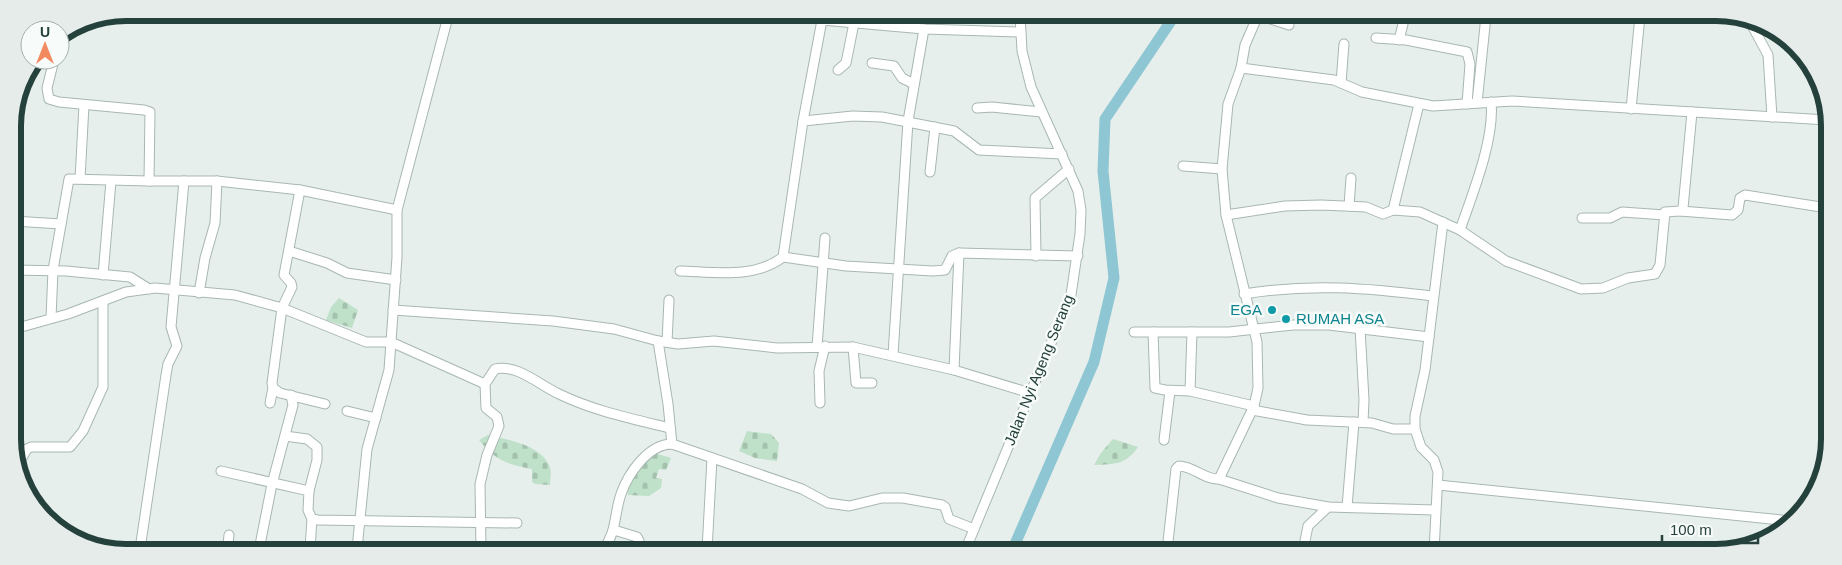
<svg xmlns="http://www.w3.org/2000/svg" width="1842" height="565" font-family="Helvetica,sans-serif">
	<defs>
		<pattern id="cemetery-stones" width="16" height="16" patternUnits="userSpaceOnUse" patternTransform="scale(1.25)"><rect width="16" height="16" fill="#bfe0c9"/><path d="M2 7V4a2 2 0 0 1 4 0v3zM10 15v-3a2 2 0 0 1 4 0v3z" fill="#a4c1ae"/></pattern>
	</defs>
	<rect width="100%" height="100%" fill="#e6efeb"/>
	<!-- cemetery -->
	<g fill="url(#cemetery-stones)">
		<path d="M339,298L358,310L352,328L326,320L331,307Z"/>
		<path d="M747,431L771,434L779,443L777,461L755,458L739,451Z"/>
		<path d="M488,435C508,440 539,444 549,465C552,470 550,479 550,485L535,484L532,482V469C507,464 496,461 479,440Z"/>
		<path d="M1113,439L1138,447C1125,465 1116,464 1094,465L1101,453Z"/>
		<path d="M651,452L671,458L666,470L659,469L656,478L662,479L661,488L649,496L628,495L626,486Z"/>
	</g>
	<g fill="none" stroke-linecap="round" stroke-linejoin="round">
		<!-- river -->
		<path stroke="#8ec6d3" stroke-width="11" d="M1012,551L1094,362L1114,278L1103,171L1105,119L1175,15"/>
		<defs>
			<g id="minor">
				<path d="M1259,15L1289,25"/>
				<path d="M1748,18L1768,55L1772,117"/>
				<path d="M1376,38L1406,40L1467,52L1470,64L1467,104"/>
				<path d="M60,39L61,35"/>
				<path d="M1399,40L1405,16"/>
				<path d="M54,60L47,88L49,99L59,102L144,110L150,112L149,181H217L300,190L397,210"/>
				<path d="M872,63L894,66L902,78L914,84"/>
				<path d="M1241,68L1334,80L1362,92L1433,106L1512,101L1827,120"/>
				<path d="M838,70L846,63L854,23"/>
				<path d="M1341,83L1344,44"/>
				<path d="M1477,103L1486,16"/>
				<path d="M977,108L992,107L1041,112"/>
				<path d="M1631,109L1640,16"/>
				<path d="M803,121L822,20L924,29L1021,32"/>
				<path d="M1183,166L1222,169"/>
				<path d="M930,172L935,127"/>
				<path d="M80,179L84,105"/>
				<path d="M300,190L284,275L291,283L292,287L282,308L272,383L273,388L280,393L325,404"/>
				<path d="M1349,206L1351,178"/>
				<path d="M1393,210L1419,104"/>
				<path d="M1680,211L1732,215L1738,210L1740,198L1745,195L1827,208"/>
				<path d="M1226,215L1285,206L1321,205L1366,207L1383,214L1393,210L1420,212L1460,230C1472,195 1495,139 1491,102"/>
				<path d="M1582,218H1610L1622,212L1665,215"/>
				<path d="M13,221L61,224"/>
				<path d="M1460,230L1506,261L1581,289L1603,288L1628,278L1655,274L1660,265L1665,212L1680,211L1683,208L1692,112"/>
				<path d="M289,251L327,263L347,273L396,280"/>
				<path d="M1036,256L1035,198L1069,169"/>
				<path d="M783,257L846,266L933,271L945,270L952,256L959,253L1078,256"/>
				<path d="M14,270L66,271L130,277L149,289"/>
				<path d="M680,271C714,272 755,279 783,257L803,121L853,116L882,117L954,131L979,150L1062,154"/>
				<path d="M103,275L111,181"/>
				<path d="M199,293L205,258L215,223L217,181"/>
				<path d="M1244,294C1311,283 1367,288 1433,296"/>
				<path d="M393,310L553,321L614,329L658,341L678,344L714,341L777,348L853,347L954,370L1030,393"/>
				<path d="M51,318L53,270L69,179L149,181"/>
				<path d="M1360,328L1364,400L1363,422"/>
				<path d="M14,329L68,314L126,292L155,288L235,295L282,308L366,342H391L485,384"/>
				<path d="M1134,332H1229L1293,325H1329L1429,337"/>
				<path d="M1153,332L1155,388L1165,390L1190,391L1254,406"/>
				<path d="M658,341L668,404L672,444"/>
				<path d="M667,342L669,300"/>
				<path d="M817,347L825,238"/>
				<path d="M853,347L856,383H872"/>
				<path d="M893,355L908,121L924,29"/>
				<path d="M954,370L959,253"/>
				<path d="M1190,391L1192,332"/>
				<path d="M270,403L273,388"/>
				<path d="M820,403L819,371L825,346"/>
				<path d="M1252,410L1307,420L1372,423L1393,429H1415"/>
				<path d="M347,411L376,418"/>
				<path d="M285,436L307,439L317,447V460L309,491"/>
				<path d="M1164,440L1170,391"/>
				<path d="M17,466L27,449L31,447H70L83,431L103,387V301"/>
				<path d="M221,471L309,491L308,510L312,519L318,520L517,523"/>
				<path d="M1219,479L1278,498L1328,507L1435,510"/>
				<path d="M1438,485L1791,521"/>
				<path d="M1347,507L1354,422"/>
				<path d="M614,530L637,537L639,541V550"/>
				<path d="M229,535L228,544L232,549"/>
				<path d="M140,549L166,375L168,364L177,346L171,327L184,181"/>
				<path d="M257,549L260,545L272,484L293,405L291,395"/>
				<path d="M310,549L312,519"/>
				<path d="M357,549L367,449L389,370L397,257V210L449,13"/>
				<path d="M481,549L480,484L487,455L499,426L497,417L486,408L485,384L495,369C518,364 539,385 559,394C594,411 633,419 670,428"/>
				<path d="M603,550C617,532 614,514 621,494C628,474 648,444 672,444L802,489L828,503L849,506L882,498H903L942,505L945,507L949,519L974,529"/>
				<path d="M707,550L712,458"/>
				<path d="M965,551L1071,295L1080,234L1081,210L1078,191L1031,87L1022,51L1020,15"/>
				<path d="M1167,551L1176,469L1179,466C1193,466 1205,480 1219,479L1254,406L1258,388L1257,342L1226,215L1222,169L1228,104L1241,68L1245,45L1258,15"/>
				<path d="M1303,551L1308,526L1328,507"/>
				<path d="M1434,552L1438,472L1434,460L1421,447L1415,429V416L1425,370L1443,222"/>
			</g>
		</defs>
		<!-- minor casing -->
		<use href="#minor" stroke="#a8b7b3" stroke-width="11"/>
		<!-- minor -->
		<use href="#minor" stroke="#fff" stroke-width="9"/>
	</g>
	<!-- markers -->
	<g fill="#0f9aa8" stroke="#f7fbf9" stroke-width="2">
		<circle cx="1272" cy="310" r="5"/>
		<circle cx="1286" cy="319" r="5"/>
	</g>
	<g text-anchor="middle" stroke-width="5" stroke-linejoin="round" paint-order="stroke">
		<!-- culture labels -->
		<g font-size="15" fill="#0d838f" stroke="#f7fbf9" text-anchor="end">
			<text x="1262" y="315">EGA</text>
			<text x="1296" y="324" text-anchor="start">RUMAH ASA</text>
		</g>
		<!-- street labels -->
		<g font-size="15" fill="#24413b" stroke="#f7fbf9">
			<text transform="translate(1039 370) rotate(-68)" y="5">Jalan Nyi Ageng Serang</text>
		</g>
	</g>
	<!-- crop -->
	<path d="M0 0H1842V565H0ZM126 21H1716A105 105 0 0 1 1821 126V439A105 105 0 0 1 1716 544H126A105 105 0 0 1 21 439V126A105 105 0 0 1 126 21Z" fill="#e6ecea" fill-rule="evenodd"/>
	<path fill="none" stroke="#24413b" stroke-width="6" d="M126 21H1716A105 105 0 0 1 1821 126V439A105 105 0 0 1 1716 544H126A105 105 0 0 1 21 439V126A105 105 0 0 1 126 21Z"/>
	<!-- north arrow -->
	<g transform="translate(45 45)"><circle r="24" fill="#f7fbf9" stroke="#a3b1ad"/>
	<path d="M0-4L9 19L0 12L-9 19Z" fill="#f3895f"/>
	<text y="-8" font-size="14" font-weight="bold" text-anchor="middle" fill="#24413b">U</text>
	</g>
	<!-- scale -->
	<path d="M1662 535v8h96v-8" fill="none" stroke="#24413b" stroke-width="2.5"/>
	<text x="1670" y="535" font-size="15" fill="#24413b" stroke="#f7fbf9" stroke-width="4" paint-order="stroke">100 m</text>
</svg>
